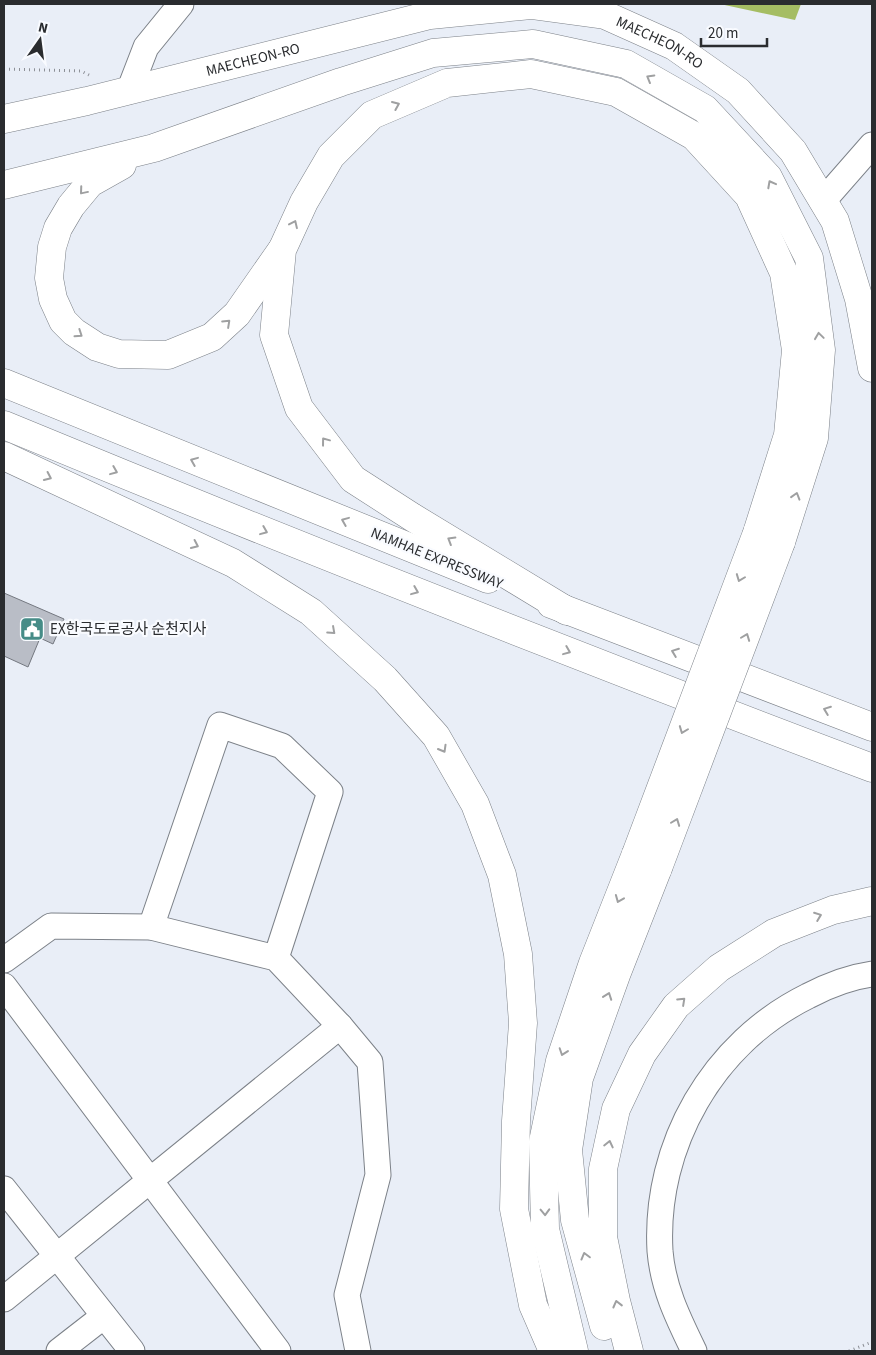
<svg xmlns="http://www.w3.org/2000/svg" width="876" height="1355" font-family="'Source Sans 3','Noto Sans KR',sans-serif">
	<rect width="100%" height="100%" fill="#e9eef7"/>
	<!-- forest -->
	<path fill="#a5bd63" d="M720,4H801L795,20Z"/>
	<!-- building -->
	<path fill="#b9bdc6" stroke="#747880" d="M4,593L64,619L53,644L40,638L28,667L4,656Z"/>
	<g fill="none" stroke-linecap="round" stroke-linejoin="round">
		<defs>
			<g id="minor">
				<path d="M129,91L146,47L181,4"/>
				<path d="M823,201L872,145"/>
				<path d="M151,927L220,725L282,746L330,792L276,958"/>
				<path d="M4,960L51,926L151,927L276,958L340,1026L370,1062L378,1175L347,1295L358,1351"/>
				<path d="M4,986L278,1351"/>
				<path d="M4,1189L132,1351"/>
				<path d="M4,1299L340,1026"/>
				<path d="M59,1351L104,1316"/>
				<path d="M694,1351C678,1318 663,1288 660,1251C654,1145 713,1043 808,996C827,986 851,977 872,974"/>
			</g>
			<g id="major">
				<path id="s1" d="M4,119L87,101L430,15L531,5L605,15L674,46L738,91L793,151L835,221L859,299L872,368"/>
			</g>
			<g id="highway">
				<path d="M122,165L90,183L71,206L58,228L52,247L49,278L53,299L63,321L74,332L97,347L119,354L168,355L212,337L237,314L281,251"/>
				<path d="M4,185L154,148L341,82L433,53L533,44L626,64L705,109L768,177L809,258L821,350L814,438L781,542"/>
				<path d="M4,383L488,579"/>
				<path d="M4,425C292,544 581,658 872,768"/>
				<path d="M4,456L233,563L311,612L385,679L436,736L475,804L502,875L518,954L523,1023L516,1121L514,1209L533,1305L553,1351"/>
				<path d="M551,604L872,727"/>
				<path d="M567,611L412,517L353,479L299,408L274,335L282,250L304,202L331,156L372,115L447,83L531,74L616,92L694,136L749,196L784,273L796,350L788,435L757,533"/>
				<path d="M604,1326L575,1220L568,1150L579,1078L616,975L658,868"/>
				<path d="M574,1351L545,1229L543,1142L560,1061L593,963L636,854"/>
				<path d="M629,1351L616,1301L603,1237V1169L616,1109L642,1054L676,1006L719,968L774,933L833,910L872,901"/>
			</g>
		</defs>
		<!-- minor casing -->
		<use href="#minor" stroke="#7c8188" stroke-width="27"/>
		<!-- major casing -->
		<use href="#major" stroke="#7c8188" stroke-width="29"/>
		<!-- highway casing -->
		<use href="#highway" stroke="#7c8188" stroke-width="29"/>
		<!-- path -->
		<g stroke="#8c8f96" stroke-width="3" stroke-dasharray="1 4" stroke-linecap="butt">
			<path d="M4,69L81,71L89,75"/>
			<path d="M849,1351L872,1342"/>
		</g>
		<!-- minor -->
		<use href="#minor" stroke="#fff" stroke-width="25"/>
		<!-- major -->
		<use href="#major" stroke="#fff" stroke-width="28"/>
		<!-- highway -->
		<use href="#highway" stroke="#fff" stroke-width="28"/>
		<defs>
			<g id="highway-bridge">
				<path d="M636,854L757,533"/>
				<path d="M658,868L781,542"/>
			</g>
		</defs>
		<!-- highway-bridge casing -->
		<use href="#highway-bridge" stroke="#7c8188" stroke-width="29" stroke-linecap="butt"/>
		<!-- highway-bridge -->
		<use href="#highway-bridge" stroke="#fff" stroke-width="28"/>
	</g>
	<!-- one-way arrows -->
	<defs><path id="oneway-chevron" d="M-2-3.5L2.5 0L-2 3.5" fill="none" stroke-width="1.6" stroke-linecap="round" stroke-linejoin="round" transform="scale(1.25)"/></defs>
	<g stroke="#9fa0a1">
		<use href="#oneway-chevron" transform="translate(650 78) rotate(-150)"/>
		<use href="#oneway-chevron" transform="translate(396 105) rotate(-23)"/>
		<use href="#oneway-chevron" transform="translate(771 184) rotate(-118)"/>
		<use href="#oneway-chevron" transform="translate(83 191) rotate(130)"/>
		<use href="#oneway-chevron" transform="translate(294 224) rotate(-65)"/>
		<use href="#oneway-chevron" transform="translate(227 323) rotate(-43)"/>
		<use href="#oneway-chevron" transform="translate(79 334) rotate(34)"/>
		<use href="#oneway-chevron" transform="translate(819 336) rotate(-98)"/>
		<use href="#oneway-chevron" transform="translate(325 441) rotate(-127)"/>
		<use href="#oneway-chevron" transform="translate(194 461) rotate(-158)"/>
		<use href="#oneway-chevron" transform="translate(114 471) rotate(22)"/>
		<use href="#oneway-chevron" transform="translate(48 477) rotate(25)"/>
		<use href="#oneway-chevron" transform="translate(796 496) rotate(-73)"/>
		<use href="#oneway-chevron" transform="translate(345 521) rotate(-158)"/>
		<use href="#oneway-chevron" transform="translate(264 531) rotate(22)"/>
		<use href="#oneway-chevron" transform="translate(451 540) rotate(-149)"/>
		<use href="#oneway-chevron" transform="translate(195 545) rotate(25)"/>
		<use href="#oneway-chevron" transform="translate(740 578) rotate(111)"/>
		<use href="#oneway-chevron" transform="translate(415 591) rotate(22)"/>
		<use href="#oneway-chevron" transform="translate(332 631) rotate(42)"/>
		<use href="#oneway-chevron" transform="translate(746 637) rotate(-69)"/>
		<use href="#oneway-chevron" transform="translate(567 651) rotate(22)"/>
		<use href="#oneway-chevron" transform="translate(675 652) rotate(-159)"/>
		<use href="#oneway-chevron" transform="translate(827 710) rotate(-159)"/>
		<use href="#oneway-chevron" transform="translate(683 730) rotate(111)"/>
		<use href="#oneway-chevron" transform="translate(443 749) rotate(60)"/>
		<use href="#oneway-chevron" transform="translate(676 822) rotate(-69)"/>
		<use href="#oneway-chevron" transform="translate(619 899) rotate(112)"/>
		<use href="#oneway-chevron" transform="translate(818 916) rotate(-21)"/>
		<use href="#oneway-chevron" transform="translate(608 996) rotate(-70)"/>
		<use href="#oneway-chevron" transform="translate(682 1001) rotate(-43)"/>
		<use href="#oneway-chevron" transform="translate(563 1052) rotate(109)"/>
		<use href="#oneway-chevron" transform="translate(609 1144) rotate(-77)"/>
		<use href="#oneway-chevron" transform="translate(545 1212) rotate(88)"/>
		<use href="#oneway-chevron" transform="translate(585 1256) rotate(-105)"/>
		<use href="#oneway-chevron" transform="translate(617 1304) rotate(-104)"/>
	</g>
	<!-- icons -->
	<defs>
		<symbol id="civic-square" viewBox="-11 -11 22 22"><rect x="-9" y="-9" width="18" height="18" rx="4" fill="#468c87" stroke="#f9fbff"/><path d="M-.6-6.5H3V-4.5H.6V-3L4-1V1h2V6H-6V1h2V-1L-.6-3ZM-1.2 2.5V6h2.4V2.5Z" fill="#fff"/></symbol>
	</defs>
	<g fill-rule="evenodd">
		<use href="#civic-square" x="18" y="615" width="28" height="28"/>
	</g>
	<g text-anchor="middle" stroke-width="4.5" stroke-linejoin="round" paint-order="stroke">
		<!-- street labels -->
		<g font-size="15" fill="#2a2c2f" stroke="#f9fbff">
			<text dy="5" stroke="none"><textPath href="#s1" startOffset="676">MAECHEON-RO</textPath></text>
			<text dy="5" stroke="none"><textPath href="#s1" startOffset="256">MAECHEON-RO</textPath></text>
			<text transform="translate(437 558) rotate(22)" y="5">NAMHAE EXPRESSWAY</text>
		</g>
		<!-- poi labels -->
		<g font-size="15" fill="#2a2c2f" stroke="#f9fbff" text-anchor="start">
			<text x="50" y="634">EX한국도로공사 순천지사</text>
		</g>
	</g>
	<!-- border -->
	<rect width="876" height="1355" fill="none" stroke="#2a2c2f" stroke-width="10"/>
	<!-- north arrow -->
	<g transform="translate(40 40) rotate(14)" stroke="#f9fbff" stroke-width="4" paint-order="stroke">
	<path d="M0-4L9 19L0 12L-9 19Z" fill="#2a2c2f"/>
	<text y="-8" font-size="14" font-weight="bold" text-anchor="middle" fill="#2a2c2f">N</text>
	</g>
	<!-- scale -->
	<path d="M701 38v8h66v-8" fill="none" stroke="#2a2c2f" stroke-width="2.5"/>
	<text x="708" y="38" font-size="15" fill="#2a2c2f" stroke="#f9fbff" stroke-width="4" paint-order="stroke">20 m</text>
</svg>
